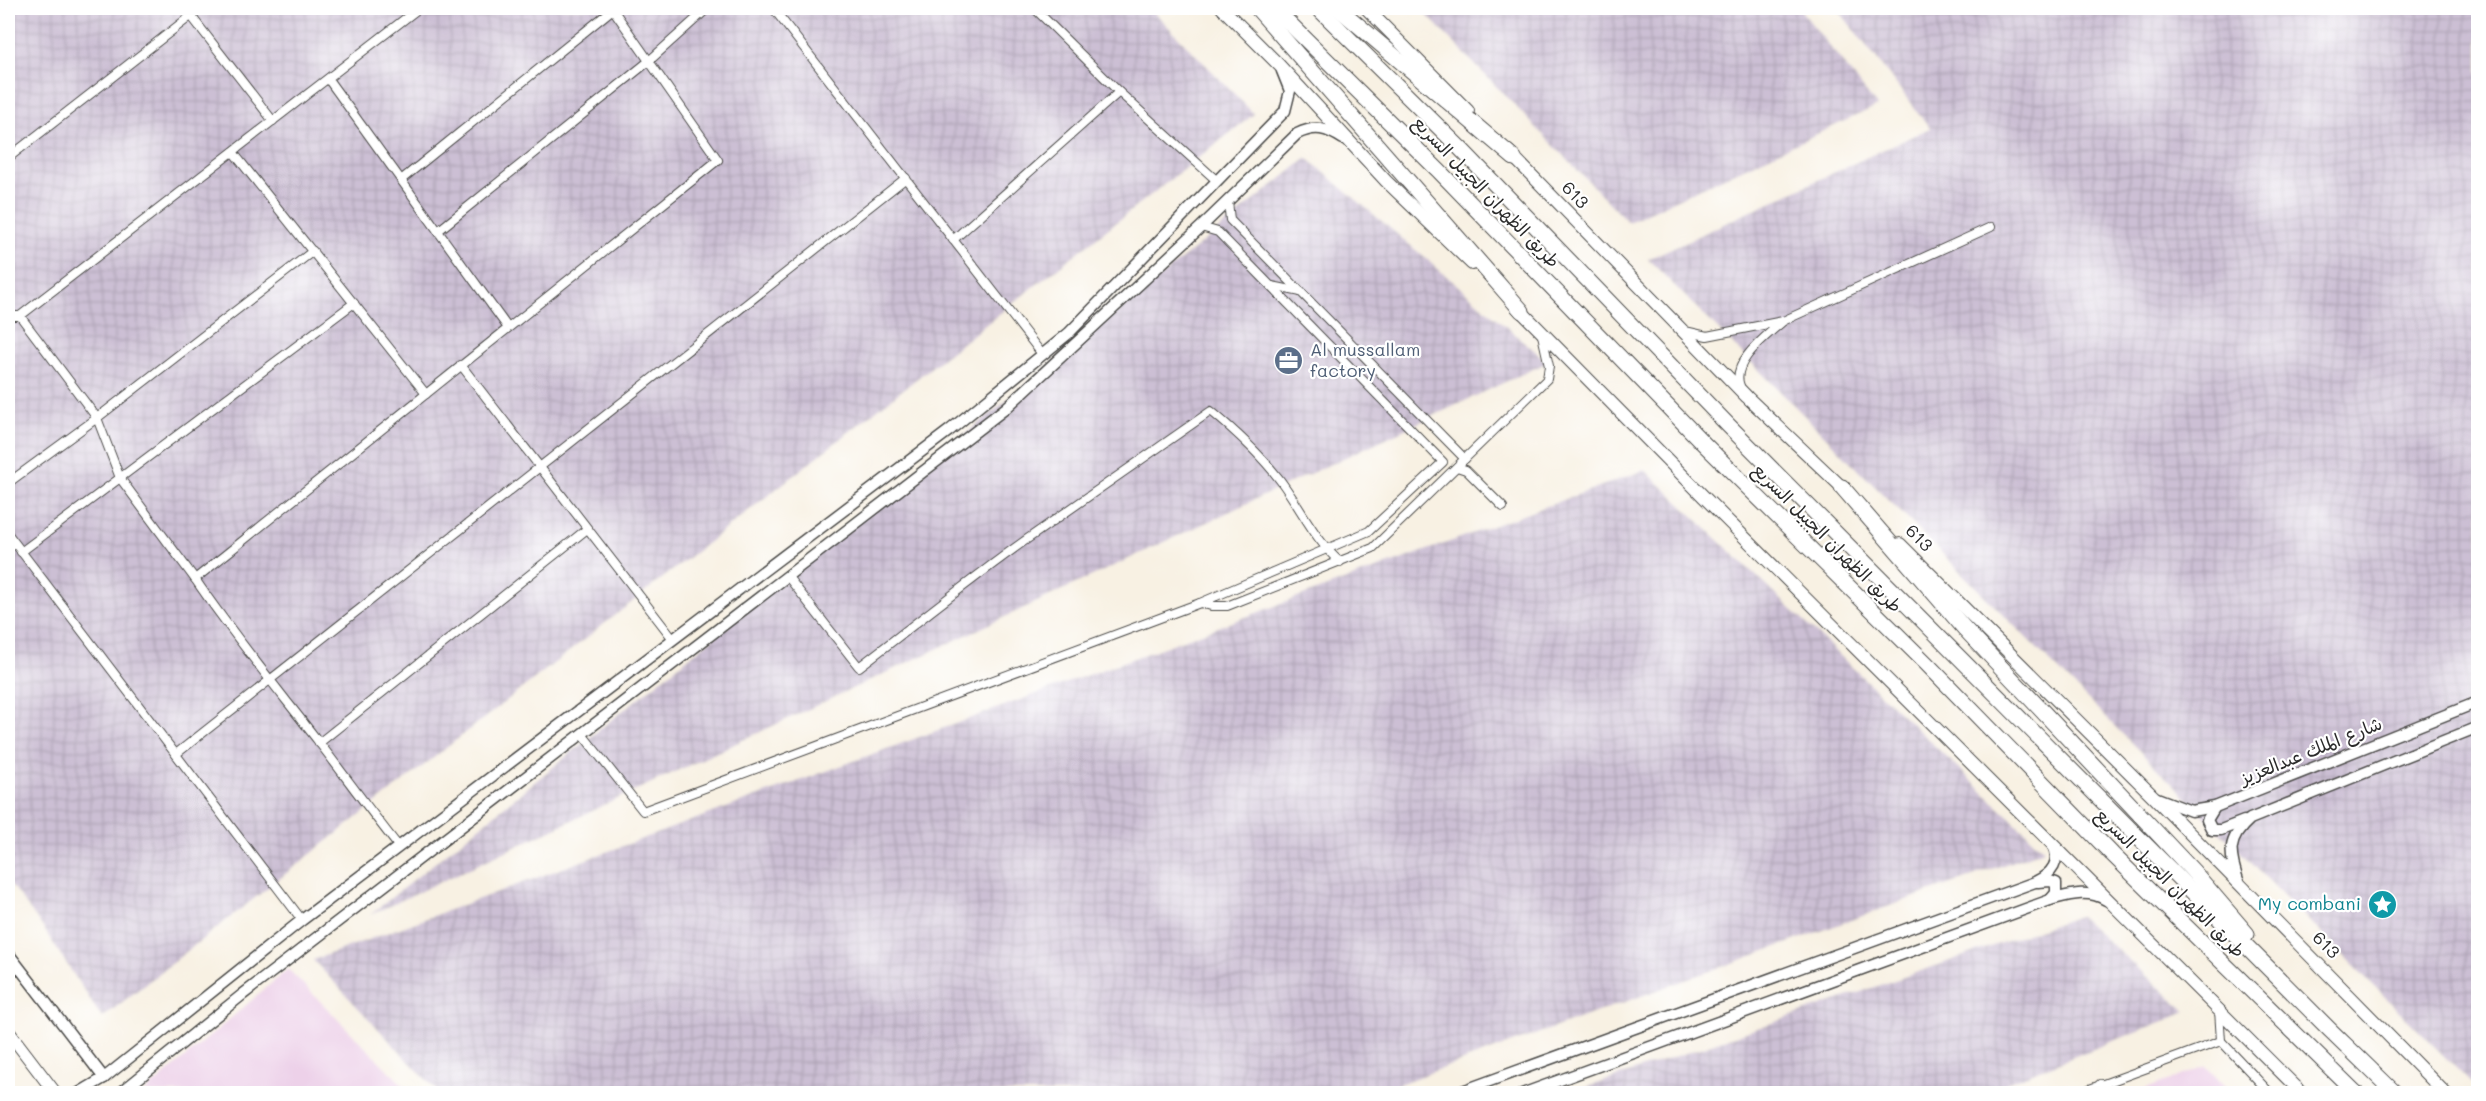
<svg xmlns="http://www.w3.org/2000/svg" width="2486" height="1101" font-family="Mali,'Playpen Sans Arabic',sans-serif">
	<defs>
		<pattern id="industrial-grid" width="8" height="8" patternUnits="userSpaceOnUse" patternTransform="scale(1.5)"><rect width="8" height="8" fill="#ccbfd4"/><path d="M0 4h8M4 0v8" fill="none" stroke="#afa4b6"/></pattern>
	</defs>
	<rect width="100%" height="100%" fill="#fff"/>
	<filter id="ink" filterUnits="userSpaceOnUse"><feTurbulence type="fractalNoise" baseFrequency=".0167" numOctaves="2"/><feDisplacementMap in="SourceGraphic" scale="12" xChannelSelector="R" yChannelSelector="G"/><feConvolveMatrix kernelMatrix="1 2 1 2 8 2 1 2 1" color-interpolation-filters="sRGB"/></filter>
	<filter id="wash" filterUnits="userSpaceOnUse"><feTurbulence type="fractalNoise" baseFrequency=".008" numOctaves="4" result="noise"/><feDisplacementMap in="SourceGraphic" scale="24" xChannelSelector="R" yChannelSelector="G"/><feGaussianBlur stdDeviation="1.35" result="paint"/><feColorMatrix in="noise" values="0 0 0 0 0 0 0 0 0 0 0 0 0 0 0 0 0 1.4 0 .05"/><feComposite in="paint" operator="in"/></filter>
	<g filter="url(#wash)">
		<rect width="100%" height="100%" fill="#f8f1e3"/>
		<!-- built -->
		<g fill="#edd1e9">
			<path d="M288,969L411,1093H144Z"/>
			<path d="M2206,1066L2231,1093H2136Z"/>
		</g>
		<!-- industrial -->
		<g fill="url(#industrial-grid)">
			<path d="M8,8H1150L1254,114L102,1018L42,926L8,881Z"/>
			<path d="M1420,8H1799L1877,106L1628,222Z"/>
			<path d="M1837,8H2478V1090L1648,259L1930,128Z"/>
			<path d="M1307,158L1548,362L370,915Z"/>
			<path d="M1645,470L2044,850L1374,1093H439L313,960Z"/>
			<path d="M2079,916L2187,1012L1981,1093H1571Z"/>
		</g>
	</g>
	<g filter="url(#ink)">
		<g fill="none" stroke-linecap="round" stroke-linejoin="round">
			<defs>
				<g id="minor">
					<path d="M185,8L273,121"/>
					<path d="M419,8L20,316L97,418L120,478L195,579L718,160L612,8"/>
					<path d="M773,8L1042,354"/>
					<path d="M1034,8L1119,92L1216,180"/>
					<path d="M328,79L508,328"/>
					<path d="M233,152L426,394"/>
					<path d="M8,158L201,8"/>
					<path d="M401,180L613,9"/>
					<path d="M1228,201L1230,220L1465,459"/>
					<path d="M438,231L649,61L708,8"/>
					<path d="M953,240L1119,92"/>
					<path d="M1272,286L1301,292"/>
					<path d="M8,316H20"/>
					<path d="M1783,321L1991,227"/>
					<path d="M1685,331L1707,336L1783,321C1767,336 1730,362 1740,386"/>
					<path d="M461,365L673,639"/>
					<path d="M1457,467L1466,470L1503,507"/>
					<path d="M8,483L97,418L313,251"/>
					<path d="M8,534L302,920"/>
					<path d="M21,552L354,303"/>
					<path d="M788,577L859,667C914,625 967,582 1023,542C1086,498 1148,455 1211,411C1235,431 1261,455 1280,480C1301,508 1314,539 1340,562"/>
					<path d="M195,579C233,635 276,687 318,741C345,776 371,812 399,847"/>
					<path d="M1200,603L1211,606H1227L1373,548L1547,379L1549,366L1542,335"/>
					<path d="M582,734L643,811L1200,603L1369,531L1443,462L1218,232L1201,227"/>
					<path d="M319,743L587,529"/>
					<path d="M176,754L906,178"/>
					<path d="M2219,1010L2221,1041"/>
					<path d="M2100,1084L2110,1094"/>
					<path d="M2076,1094L2221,1041L2271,1094"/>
				</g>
				<g id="tertiary">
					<path d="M2157,798L2191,811L2215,807L2478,702"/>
					<path d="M2215,807L2207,820L2212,830H2221L2244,821"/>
					<path d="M2038,882L2050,881L2056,883V893L2050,900"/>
					<path d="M2239,883C2229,854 2226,840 2250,819L2478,727"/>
					<path d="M8,953L104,1078"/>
					<path d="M77,1094L104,1078L302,920L950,430L1069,333L1285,111L1290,91L1282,71"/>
					<path d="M119,1094L242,995L1006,408L1201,227L1297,134C1315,125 1327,128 1343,139"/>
					<path d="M1454,1094L2035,882C2052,874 2062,861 2052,844"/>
					<path d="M1522,1094L2050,900C2070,895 2088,889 2106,900"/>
				</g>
				<g id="primary">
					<path d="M1222,8L1279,65L1386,181L1472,264"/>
					<path d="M1366,8L1468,111"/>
					<path d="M1508,151L1747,397L1847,492"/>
					<path d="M1515,305L1704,497L2303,1094"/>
					<path d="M1900,544L2154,797L2446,1094"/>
					<path d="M8,1031L56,1094"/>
				</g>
				<g id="motorway">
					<path d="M1257,8L1522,311"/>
					<path d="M1274,8L1439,171L1704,444L1926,663L2112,854L2357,1094"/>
					<path d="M1318,8L1459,147L1729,426L2330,1030L2396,1094"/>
					<path d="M1338,8L1514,158"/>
					<path d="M1842,487L1964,628L2193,871L2247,934"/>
				</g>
			</defs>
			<!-- minor casing -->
			<use href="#minor" stroke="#4a4947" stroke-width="10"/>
			<!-- tertiary casing -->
			<use href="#tertiary" stroke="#4a4947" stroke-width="13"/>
			<!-- primary casing -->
			<use href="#primary" stroke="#4a4947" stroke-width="14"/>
			<!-- motorway casing -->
			<use href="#motorway" stroke="#4a4947" stroke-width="17"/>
			<!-- minor -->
			<use href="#minor" stroke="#fff" stroke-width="8"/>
			<!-- tertiary -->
			<use href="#tertiary" stroke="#fff" stroke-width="10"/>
			<!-- primary -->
			<use href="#primary" stroke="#fff" stroke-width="12"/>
			<!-- motorway -->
			<use href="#motorway" stroke="#fff" stroke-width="15"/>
		</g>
	</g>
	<!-- icons -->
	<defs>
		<symbol id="office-disc" viewBox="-11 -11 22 22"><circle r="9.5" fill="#5c6f8a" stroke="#fff"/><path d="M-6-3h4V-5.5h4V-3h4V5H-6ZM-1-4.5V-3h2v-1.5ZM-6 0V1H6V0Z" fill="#fff"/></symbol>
		<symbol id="sight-disc" viewBox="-11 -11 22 22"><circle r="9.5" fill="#0f9aa8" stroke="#fff"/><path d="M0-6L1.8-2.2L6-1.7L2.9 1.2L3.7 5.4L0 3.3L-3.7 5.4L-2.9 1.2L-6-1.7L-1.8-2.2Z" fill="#fff"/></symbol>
	</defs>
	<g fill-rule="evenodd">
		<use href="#office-disc" x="1272" y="344" width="33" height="33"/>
		<use href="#sight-disc" x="2366" y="888" width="33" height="33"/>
	</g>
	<g text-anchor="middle" stroke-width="4.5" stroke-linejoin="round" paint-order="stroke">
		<!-- street labels -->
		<g font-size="18" fill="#2b2b2b" stroke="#fff">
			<text transform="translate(1486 192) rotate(46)" y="6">طريق الظهران الجبيل السريع</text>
			<text transform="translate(1575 195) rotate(46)" y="6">613</text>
			<text transform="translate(1827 538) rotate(45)" y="6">طريق الظهران الجبيل السريع</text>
			<text transform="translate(1919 538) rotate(45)" y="6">613</text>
			<text transform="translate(2311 751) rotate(-22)" y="6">شارع الملك عبدالعزيز</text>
			<text transform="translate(2170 883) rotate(45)" y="6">طريق الظهران الجبيل السريع</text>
			<text transform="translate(2326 945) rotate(45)" y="6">613</text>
		</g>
		<!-- service labels -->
		<g font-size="18" fill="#4e5e75" stroke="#fff" text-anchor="start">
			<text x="1310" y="356">Al mussallam<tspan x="1310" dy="21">factory</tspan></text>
		</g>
		<!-- culture labels -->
		<g font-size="18" fill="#0d838f" stroke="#fff" text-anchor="end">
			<text x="2361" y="910">My combani</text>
		</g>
	</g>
	<!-- margin -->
	<rect width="2486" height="1101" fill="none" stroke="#fff" stroke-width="30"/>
</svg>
